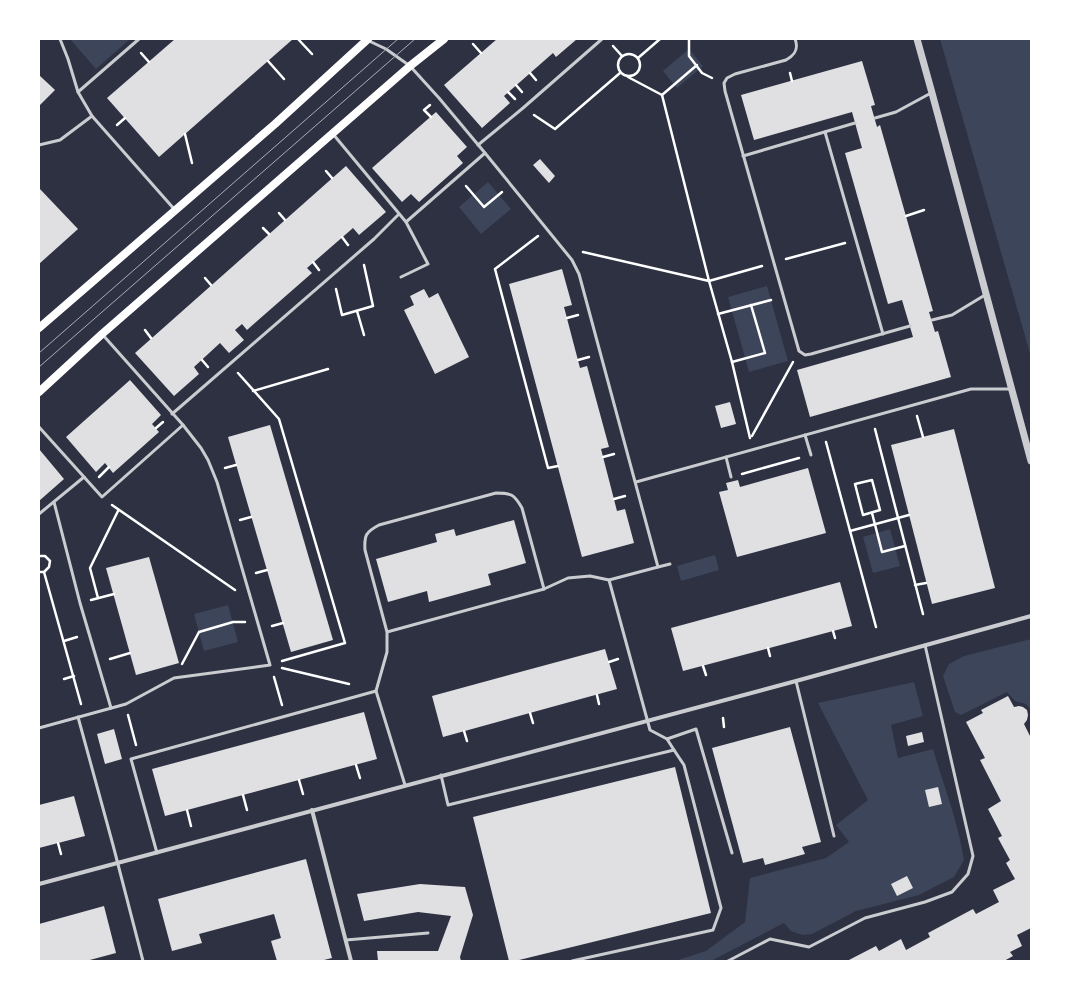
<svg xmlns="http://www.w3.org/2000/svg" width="1070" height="1000" font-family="'Times New Roman',serif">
	<rect width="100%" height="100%" fill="#2d3142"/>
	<!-- green -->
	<g fill="#3c4559">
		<path d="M70,39H130L96,69Z"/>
		<path d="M940,39H1031V357Z"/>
		<path d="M689,49L703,66L677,88L663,71Z"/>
		<path d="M488,182L511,209L481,234L459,207Z"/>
		<path d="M767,286L788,361L749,372L728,297Z"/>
		<path d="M890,529L900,566L873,573L863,537Z"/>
		<path d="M715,555L719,570L681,581L677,566Z"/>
		<path d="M228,605L238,642L204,651L194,614Z"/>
		<path d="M1031,639V710L1026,704L1015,701L1007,692L961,715L955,712L943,676L949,664L964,656Z"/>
		<path d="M914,682L923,716L891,725L898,758L933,749C944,786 958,822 964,860L954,877L919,895L856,911L812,934L802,935L791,931L784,923L711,961H675L706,951L745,922L750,878L826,858L849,842L836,825L868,800L818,703Z"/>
	</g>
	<!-- building -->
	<g fill="#e0e0e3">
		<path d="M175,39H293L159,157L107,98Z"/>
		<path d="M497,39H577L556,57L553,53L504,96L510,103L482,128L444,85Z"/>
		<path d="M862,61L875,105L871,106L877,127L880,125L933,311L929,312L935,332L938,331L951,377L810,417L797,370L913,337L902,300L888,304L845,153L862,148L852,112L754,140L741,95Z"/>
		<path d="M39,75L55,90L39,106Z"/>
		<path d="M436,112L467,147L457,156L463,163L419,202L411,194L402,202L372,168Z"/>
		<path d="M540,159L555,176L549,183L533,165Z"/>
		<path d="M346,166L386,212L359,235L353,228L307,268L312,273L247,330L242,324L235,330L244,340L229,353L220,343L194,367L199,374L174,396L135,353Z"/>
		<path d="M39,188L78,229L39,264Z"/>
		<path d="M562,269L572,305L564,307L580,368L587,366L609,447L601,449L617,511L625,509L634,543L582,557L509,284Z"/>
		<path d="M424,289L429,298L438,293L469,357L435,374L404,310L414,305L410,296Z"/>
		<path d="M130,380L161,415L152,424L159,432L113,473L105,463L96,472L66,437Z"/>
		<path d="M730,402L736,424L721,428L715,406Z"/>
		<path d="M270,425L333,640L291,652L228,437Z"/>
		<path d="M954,429L995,588L932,604L891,445Z"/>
		<path d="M39,449L64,479L39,501Z"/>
		<path d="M808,468L826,533L737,557L719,492L728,490L726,483L738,480L740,487Z"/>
		<path d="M514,520L526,563L488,574L491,585L429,602L427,591L388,602L376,559L437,542L435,534L454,529L456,536Z"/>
		<path d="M149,557L179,663L136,675L106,568Z"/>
		<path d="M840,582L852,626L683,671L671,628Z"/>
		<path d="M605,649L617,689L443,737L432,696Z"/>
		<path d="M1008,696L1014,707L1019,706L1023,707L1027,710L1028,715L1027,720L1024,724L1031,738V928L1017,935L1022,946L1010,952L1013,956L1004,961H847L876,946L879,951L901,939L906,950L930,937L928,933L973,909L976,914L999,902L993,890L1015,879L1006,863L1010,860L998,838L1002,836L988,809L1001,801L980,760L985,758L966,722L983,713L981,710Z"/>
		<path d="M364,712L377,759L165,816L152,769Z"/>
		<path d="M790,727L821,842L802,847L805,854L765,865L763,858L743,863L712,748Z"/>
		<path d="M114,729L122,759L105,764L97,734Z"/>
		<path d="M922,732L924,742L908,746L906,736Z"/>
		<path d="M675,767L711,913L515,961H509L473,817Z"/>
		<path d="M938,787L942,804L929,807L925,790Z"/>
		<path d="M74,796L85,836L39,848V805Z"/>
		<path d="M306,859L332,958L320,961H277L271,941L281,938L274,914L199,934L202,943L172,951L158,899Z"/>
		<path d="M907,876L913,888L897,896L891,884Z"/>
		<path d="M420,884L465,887L473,915L460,957L461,961H378L377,951H438L451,916L418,912L364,921L357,894Z"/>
		<path d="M104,906L116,953L86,961H39V924Z"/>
	</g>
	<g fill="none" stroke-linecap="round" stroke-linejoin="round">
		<!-- path -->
		<g stroke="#fff" stroke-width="2.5">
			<path d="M298,39L312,54"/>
			<path d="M689,39V56L702,73L712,78"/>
			<path d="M473,44L481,53"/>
			<path d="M613,46L622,56"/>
			<path d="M141,53L149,62"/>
			<circle cx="629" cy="65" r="11"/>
			<path d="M638,58L660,39"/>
			<path d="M268,61L284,79"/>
			<path d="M530,73L536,80"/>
			<path d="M790,73L792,81"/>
			<path d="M628,77L662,95L697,65"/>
			<path d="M516,85L522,92"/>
			<path d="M508,92L515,99"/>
			<path d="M430,105L424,110L431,117"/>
			<path d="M534,115L555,129L620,73"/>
			<path d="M117,125L125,118"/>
			<path d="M185,134L192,163"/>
			<path d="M326,171L332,178"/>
			<path d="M466,186L484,207L502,192"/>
			<path d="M279,213L285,220"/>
			<path d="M906,216L924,210"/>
			<path d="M263,228L269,234"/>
			<path d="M538,236L495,269L548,468L558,466"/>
			<path d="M342,237L348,245"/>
			<path d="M583,252L709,281L662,95"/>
			<path d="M786,259L845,243"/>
			<path d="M313,262L319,270"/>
			<path d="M205,278L211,285"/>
			<path d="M336,289L342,315L373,306L364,265"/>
			<path d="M357,311L364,335"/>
			<path d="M718,314L771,300"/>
			<path d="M567,318L578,315"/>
			<path d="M145,330L151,338"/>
			<path d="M202,360L208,367"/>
			<path d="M578,360L589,357"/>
			<path d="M732,362L765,353L751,305"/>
			<path d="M238,373L279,419L345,643L282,661"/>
			<path d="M253,391L328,369"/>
			<path d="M917,416L923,437"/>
			<path d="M156,428L163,422"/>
			<path d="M875,429L923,614"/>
			<path d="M752,436L793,362"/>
			<path d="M750,438L732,362L709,281L762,266"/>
			<path d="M826,442L876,627"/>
			<path d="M603,457L614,454"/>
			<path d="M225,468L236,465"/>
			<path d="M742,474L799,458"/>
			<path d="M99,477L109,467"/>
			<path d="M872,480L880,510L863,515L855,484Z"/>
			<path d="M614,499L625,496"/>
			<path d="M112,505L235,590"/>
			<path d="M872,513L882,552L905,546"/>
			<path d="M240,520L251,517"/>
			<path d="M850,531L909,515"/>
			<path d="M39,556H45L50,561L49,567L44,572H39"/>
			<path d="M44,572L81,704"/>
			<path d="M256,573L267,570"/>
			<path d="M915,585L926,583"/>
			<path d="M98,598L90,568L118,511"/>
			<path d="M91,600L114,594"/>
			<path d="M272,626L283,623"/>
			<path d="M833,631L835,638"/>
			<path d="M64,641L77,637"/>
			<path d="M768,648L770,656"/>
			<path d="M110,659L130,653"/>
			<path d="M609,662L618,659"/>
			<path d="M182,664L199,632L233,622H245"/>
			<path d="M703,666L706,675"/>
			<path d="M282,668L349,684"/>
			<path d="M274,677L282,705"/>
			<path d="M64,679L74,676"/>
			<path d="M597,695L599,704"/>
			<path d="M530,713L533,723"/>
			<path d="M128,715L136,745"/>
			<path d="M723,718L724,727"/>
			<path d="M464,731L467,741"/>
			<path d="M356,765L360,778"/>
			<path d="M299,780L303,794"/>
			<path d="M243,795L247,810"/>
			<path d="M187,810L191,826"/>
			<path d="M58,843L61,854"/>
		</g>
		<!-- service -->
		<g stroke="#caccd0" stroke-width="3">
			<path d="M60,39L68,59L78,92"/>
			<path d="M139,39L78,92L92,116L175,210"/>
			<path d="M795,39C799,49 795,55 786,60L735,74L727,78L724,83L725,91L799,351L805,355L811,354L910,326"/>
			<path d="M875,118L896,112L931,93"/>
			<path d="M825,132L883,334"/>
			<path d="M333,134L406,222L485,153L439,98L410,66L386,49L367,40"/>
			<path d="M39,145L60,140L92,116"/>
			<path d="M478,145L523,108L602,39"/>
			<path d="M743,156L855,123"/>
			<path d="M401,277L428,264L406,222"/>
			<path d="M932,320L952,315L985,295"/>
			<path d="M172,414L374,239L399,214"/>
			<path d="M39,427L102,497L183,425L102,334"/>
			<path d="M805,435L811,455"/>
			<path d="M726,457L731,477"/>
			<path d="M636,482L971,389H1010"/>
			<path d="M54,502L80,603L111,708"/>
			<path d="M39,514L84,477"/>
			<path d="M658,567L670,564"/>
			<path d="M544,589L568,578L590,576L609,580"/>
			<path d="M387,632L544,589L522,508C514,494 511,493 496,493L379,525C366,532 364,535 365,550L387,632V652L376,691L405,785"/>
			<path d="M796,681L834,836"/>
			<path d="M78,717L113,845L143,961"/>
			<path d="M39,728L126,704L174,678L270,665L217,482L208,460L201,448L183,425"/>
			<path d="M667,739L696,729L732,853"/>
			<path d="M441,775L448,805L674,750L667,739L650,730L609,580L658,567L579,274L572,260L485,153"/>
			<path d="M157,853L131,759L376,691"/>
			<path d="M346,940L428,933"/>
			<path d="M572,961L713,930L721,908L684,765L674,750"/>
			<path d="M728,961L770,939L809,947L865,918L925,902L952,892L968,874L973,856L925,645"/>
		</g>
		<!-- minor -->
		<g stroke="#caccd0" stroke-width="4">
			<path d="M312,810L351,961"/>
			<path d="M39,884L796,681L1031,616"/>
		</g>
		<!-- tertiary -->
		<path stroke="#caccd0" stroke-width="7" d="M917,39L932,93L1031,461"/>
		<!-- secondary -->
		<g stroke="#fff" stroke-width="8">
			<path d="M39,328L275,124L368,39"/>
			<path d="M39,392L102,334L410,66L444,39"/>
		</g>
		<!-- tram -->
		<g stroke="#abadb3" stroke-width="1">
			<path d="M39,353L398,39"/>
			<path d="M39,367L415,39"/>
		</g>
	</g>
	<!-- border -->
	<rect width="1070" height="1000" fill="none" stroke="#ffffff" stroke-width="80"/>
</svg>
